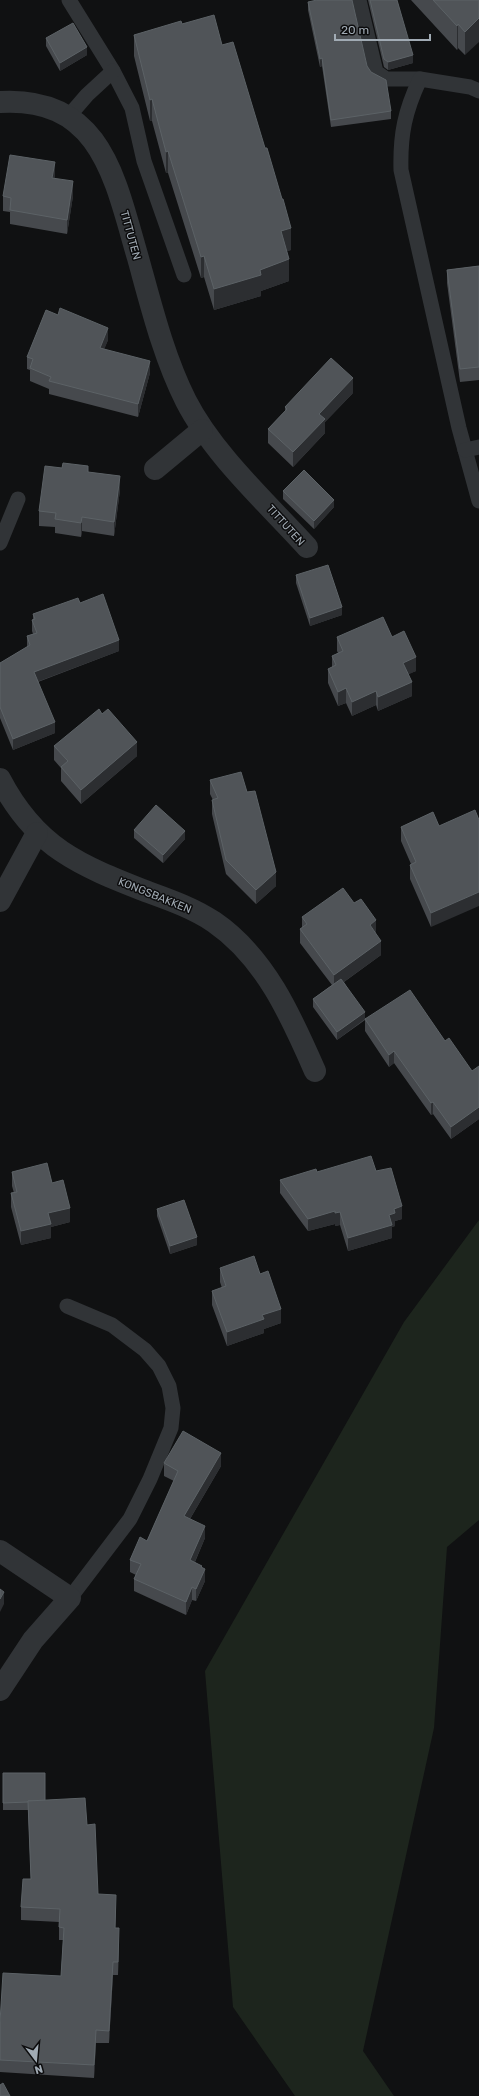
<svg xmlns="http://www.w3.org/2000/svg" width="479" height="2096" font-family="Rubik,sans-serif">
	<rect width="100%" height="100%" fill="#101112"/>
	<!-- green -->
	<path fill="#1d251d" d="M479,1220V1520L447,1547L434,1728L363,2051L394,2096H295L233,2007L205,1671L404,1322Z"/>
	<g fill="none" stroke-linecap="round" stroke-linejoin="round">
		<!-- lane -->
		<g stroke="#313437" stroke-width="15">
			<path d="M69,0L113,71L132,108L144,161L184,275"/>
			<path d="M359,0L376,72L386,79H420"/>
			<path d="M479,91L470,87L420,79C405,111 400,134 401,170L459,428L479,501"/>
			<path d="M68,117L87,95L113,71"/>
			<path d="M465,450L479,447"/>
			<path d="M0,543L18,499"/>
			<path d="M67,1306L112,1325L145,1350L159,1366L169,1386L173,1408L171,1428L150,1479L130,1519L70,1598"/>
		</g>
		<!-- street -->
		<g stroke="#313437" stroke-width="22">
			<path d="M0,102C102,96 115,180 138,258C151,305 164,358 186,401C213,454 267,503 307,547"/>
			<path d="M155,469L202,430"/>
			<path d="M0,779C36,848 79,865 148,892C170,900 193,908 214,922C265,957 291,1016 315,1071"/>
			<path d="M0,901L37,833"/>
			<path d="M0,1551L70,1598L33,1640L0,1690"/>
		</g>
	</g>
	<!-- wall -->
	<g fill="#46494d">
		<path d="M368,0H397L413,63L388,70L384,67Z"/>
		<path d="M411,0H479L465,55L458,48L457,50Z"/>
		<path d="M308,2L367,66L391,111V119L331,127L322,66L320,67L308,10Z"/>
		<path d="M182,24L222,45L291,250L287,251L289,281L261,291V296L214,310L204,277L201,278L168,173H166L152,121H150L134,56V35Z"/>
		<path d="M46,38L87,55L60,71L46,46Z"/>
		<path d="M55,176L54,178L73,196L67,234L10,224V212L3,211V196Z"/>
		<path d="M479,266V380L460,382L447,283V270Z"/>
		<path d="M108,340L104,349L150,373L138,417L49,394V389L30,381V370L27,369V357Z"/>
		<path d="M353,393L325,422V433L293,467L268,443V429L285,411V407Z"/>
		<path d="M88,472L120,490L114,536L82,531L81,537L55,533V527L39,526V511Z"/>
		<path d="M283,491L334,507L314,529L283,499Z"/>
		<path d="M296,575L342,615L310,626L296,583Z"/>
		<path d="M80,603L119,651L38,682L55,733L13,750L0,718V663L27,647V636L33,634L32,631V620L33,619V614Z"/>
		<path d="M337,637H392L416,671L408,674L412,696L378,711L376,705L352,716L346,703L338,706L328,683V669L332,667V656L338,653L337,651Z"/>
		<path d="M102,714L137,756L81,804L61,781V768L54,760V746Z"/>
		<path d="M210,780L247,792L276,886L256,904L226,874L212,814V800H213L210,794Z"/>
		<path d="M433,812L431,927L410,879V865L411,864L401,841V827Z"/>
		<path d="M134,830L185,839L163,863L134,838Z"/>
		<path d="M302,917L376,934L381,955L344,982L365,1018L445,1041L472,1071L479,1066V1119L451,1139L433,1114L431,1115L394,1063L389,1067L365,1031V1020L337,1040L313,1007V999L332,985L300,943V929L302,928Z"/>
		<path d="M376,1171L402,1219L395,1221V1226L392,1227V1238L348,1251L340,1225L335,1226V1224L308,1231L280,1193V1180L317,1172Z"/>
		<path d="M12,1172L52,1183L70,1222L51,1227V1238L21,1245L11,1207V1193H14L12,1186Z"/>
		<path d="M157,1209L197,1245L170,1254L157,1216Z"/>
		<path d="M220,1268L260,1274L281,1323L264,1329V1333L227,1346L212,1305V1291L222,1288L220,1282Z"/>
		<path d="M164,1463L221,1466L190,1519L205,1538L195,1562L202,1568L205,1581L196,1601L192,1600L186,1615L134,1591V1579L136,1575L130,1572V1560L147,1541L174,1481L164,1476Z"/>
		<path d="M3,1773L45,1801L87,1825L98,1894L116,1908L115,1928L119,1941L118,1975H113L109,2043H96L94,2078L0,2072V2022L61,1976L63,1940H59V1922L21,1920V1907L31,1879L28,1810H3Z"/>
	</g>
	<!-- shaded-wall -->
	<g fill="#2c2e31">
		<path d="M479,18V42L465,55V32Z"/>
		<path d="M458,24V48L457,50V26Z"/>
		<path d="M87,47V55L60,71V63Z"/>
		<path d="M413,55V63L388,70V62Z"/>
		<path d="M322,58V66L320,67V59Z"/>
		<path d="M152,99V121H150V100Z"/>
		<path d="M168,151V173H166V152Z"/>
		<path d="M55,162V176L52,192V178Z"/>
		<path d="M73,181V196L67,234V220Z"/>
		<path d="M291,228V250L281,253V231Z"/>
		<path d="M204,256V277L201,278V257Z"/>
		<path d="M289,259V281L261,291V296L214,310V289L260,270Z"/>
		<path d="M108,328V340L100,360V348Z"/>
		<path d="M150,361V373L138,417V404Z"/>
		<path d="M353,378V393L325,422V433L293,467V452L319,414Z"/>
		<path d="M120,476V490L114,536V522Z"/>
		<path d="M334,500V507L314,529V521Z"/>
		<path d="M82,517V531L81,537V523Z"/>
		<path d="M342,607V615L310,626V618Z"/>
		<path d="M119,640V651L34,683V672Z"/>
		<path d="M416,657V671L403,677V663Z"/>
		<path d="M412,682V696L378,711V697Z"/>
		<path d="M346,688V703L338,706V692Z"/>
		<path d="M376,691V705L352,716V702Z"/>
		<path d="M55,722V733L13,750V739Z"/>
		<path d="M137,742V756L81,804V790Z"/>
		<path d="M185,831V839L163,863V855Z"/>
		<path d="M276,872V886L256,904V890Z"/>
		<path d="M479,892V906L431,927V913Z"/>
		<path d="M376,920V934L370,925Z"/>
		<path d="M381,941V955L334,989V975Z"/>
		<path d="M365,1012V1019L337,1040V1032Z"/>
		<path d="M394,1051V1063L389,1067V1055Z"/>
		<path d="M433,1102V1114L431,1115V1103Z"/>
		<path d="M479,1107V1119L451,1139V1127Z"/>
		<path d="M402,1206V1219L395,1221V1226L392,1227V1238L348,1251V1238L389,1215L394,1209Z"/>
		<path d="M70,1208V1222L51,1227V1238L21,1245V1231L48,1213Z"/>
		<path d="M335,1211V1224L308,1231V1219Z"/>
		<path d="M340,1212V1225L335,1226V1213Z"/>
		<path d="M197,1237V1245L170,1254V1246Z"/>
		<path d="M281,1309V1323L264,1329V1333L227,1346V1332L262,1315Z"/>
		<path d="M221,1453V1466L184,1529V1516Z"/>
		<path d="M205,1526V1538L190,1573V1560Z"/>
		<path d="M202,1566V1575L205,1569V1581L196,1601V1589Z"/>
		<path d="M192,1587V1600L186,1615V1602Z"/>
		<path d="M4,1592V1604L0,1612V1599Z"/>
		<path d="M116,1895V1908L115,1941V1928Z"/>
		<path d="M119,1928V1941L118,1975V1962Z"/>
		<path d="M113,1962V1975L109,2043V2031Z"/>
		<path d="M96,2030V2043L94,2078V2065Z"/>
	</g>
	<!-- building -->
	<g fill="#505458" stroke="#5c6266">
		<path d="M317,0H352L367,66L371,72L386,80L391,111L331,120L322,58L320,59L308,2Z"/>
		<path d="M370,0H397L413,55L388,62L384,59Z"/>
		<path d="M433,0H479V18L465,32L458,24L457,26Z"/>
		<path d="M214,15L222,45L233,42L265,148H267L282,199H283L291,228L281,231L289,259L260,270L261,275L214,289L204,256L201,257L168,151L166,152L152,99L150,100L134,35L181,21L182,24Z"/>
		<path d="M73,23L87,47L60,63L46,38Z"/>
		<path d="M10,155L55,162L52,178L73,181L67,220L10,210L11,198L3,196Z"/>
		<path d="M479,266V367L460,369L447,270Z"/>
		<path d="M60,308L108,328L100,348L150,361L138,404L49,381L51,377L30,368L33,359L27,357L46,310L58,315Z"/>
		<path d="M331,358L353,378L319,414L325,419L293,452L268,429L287,409L285,407Z"/>
		<path d="M63,463L88,466V472L120,476L114,522L82,517L81,523L55,519L56,513L39,511L45,466L62,468Z"/>
		<path d="M304,470L334,500L314,521L283,491Z"/>
		<path d="M328,565L342,607L310,618L296,575Z"/>
		<path d="M103,594L119,640L34,672L55,722L13,739L0,707V663L30,645L27,636L37,633L32,620L35,619L33,614L78,598L80,603Z"/>
		<path d="M383,617L392,637L404,631L416,657L403,663L412,682L378,697L376,691L352,702L346,688L338,692L328,669L336,665L332,656L343,651L337,637Z"/>
		<path d="M99,709L102,714L108,709L137,742L81,790L61,767L68,761L54,746Z"/>
		<path d="M241,772L247,792L255,791L276,872L256,890L226,860L212,800L218,798L210,780Z"/>
		<path d="M156,805L185,831L163,855L134,830Z"/>
		<path d="M475,810L479,820V892L431,913L410,865L416,862L401,827L433,812L439,826Z"/>
		<path d="M343,888L354,903L361,899L376,920L370,925L381,941L334,975L300,929L307,924L302,917Z"/>
		<path d="M341,979L365,1012L337,1032L313,999Z"/>
		<path d="M410,990L445,1041L449,1038L472,1071L479,1066V1107L451,1127L433,1102L431,1103L394,1051L389,1055L365,1019Z"/>
		<path d="M371,1156L376,1171L391,1168L402,1206L394,1209L395,1213L389,1215L392,1225L348,1238L340,1212L335,1213V1211L308,1219L280,1180L316,1169L317,1172Z"/>
		<path d="M47,1163L52,1183L63,1180L70,1208L48,1213L51,1224L21,1231L11,1193L17,1192L12,1172Z"/>
		<path d="M184,1200L197,1237L170,1246L157,1209Z"/>
		<path d="M254,1256L260,1274L268,1271L281,1309L262,1315L264,1319L227,1332L212,1291L226,1286L220,1268Z"/>
		<path d="M183,1431L221,1453L184,1516L205,1526L190,1560L202,1566L201,1567L205,1569L196,1589L192,1587L186,1602L134,1579L141,1564L130,1560L140,1537L147,1541L178,1471L164,1463Z"/>
		<path d="M0,1589L4,1592L0,1599Z"/>
		<path d="M3,1773H45V1801H28V1802L3,1803Z"/>
		<path d="M85,1798L87,1825L95,1824L98,1894L116,1895L115,1928H119L118,1962H113L109,2031L96,2030L94,2065L0,2060V2022L3,1973L61,1976L64,1928L59,1927L60,1909L21,1907L23,1879H31L28,1801Z"/>
		<path d="M3,2083L10,2096H0V2085Z"/>
	</g>
	<g text-anchor="middle" stroke-width="3" stroke-linejoin="round" paint-order="stroke">
		<!-- street labels -->
		<g font-size="11" fill="#a1abb4" stroke="#0c0c0d">
			<text transform="translate(131 235) rotate(75)" y="4">TITTUTEN</text>
			<text transform="translate(286 525) rotate(48)" y="4">TITTUTEN</text>
			<text transform="translate(155 895) rotate(22)" y="4">KONGSBAKKEN</text>
		</g>
	</g>
	<!-- north arrow -->
	<g transform="translate(36 2060) rotate(164)" stroke="#0c0c0d" stroke-width="3" paint-order="stroke">
	<path d="M0-3L7 15L0 10L-7 15Z" fill="#a1abb4"/>
	<text y="-6" font-size="11" font-weight="bold" text-anchor="middle" fill="#a1abb4">N</text>
	</g>
	<!-- scale -->
	<path d="M335 34v6h95v-6" fill="none" stroke="#a1abb4" stroke-width="2"/>
	<text x="341" y="34" font-size="12" fill="#a1abb4" stroke="#0c0c0d" stroke-width="3" paint-order="stroke">20 m</text>
</svg>
